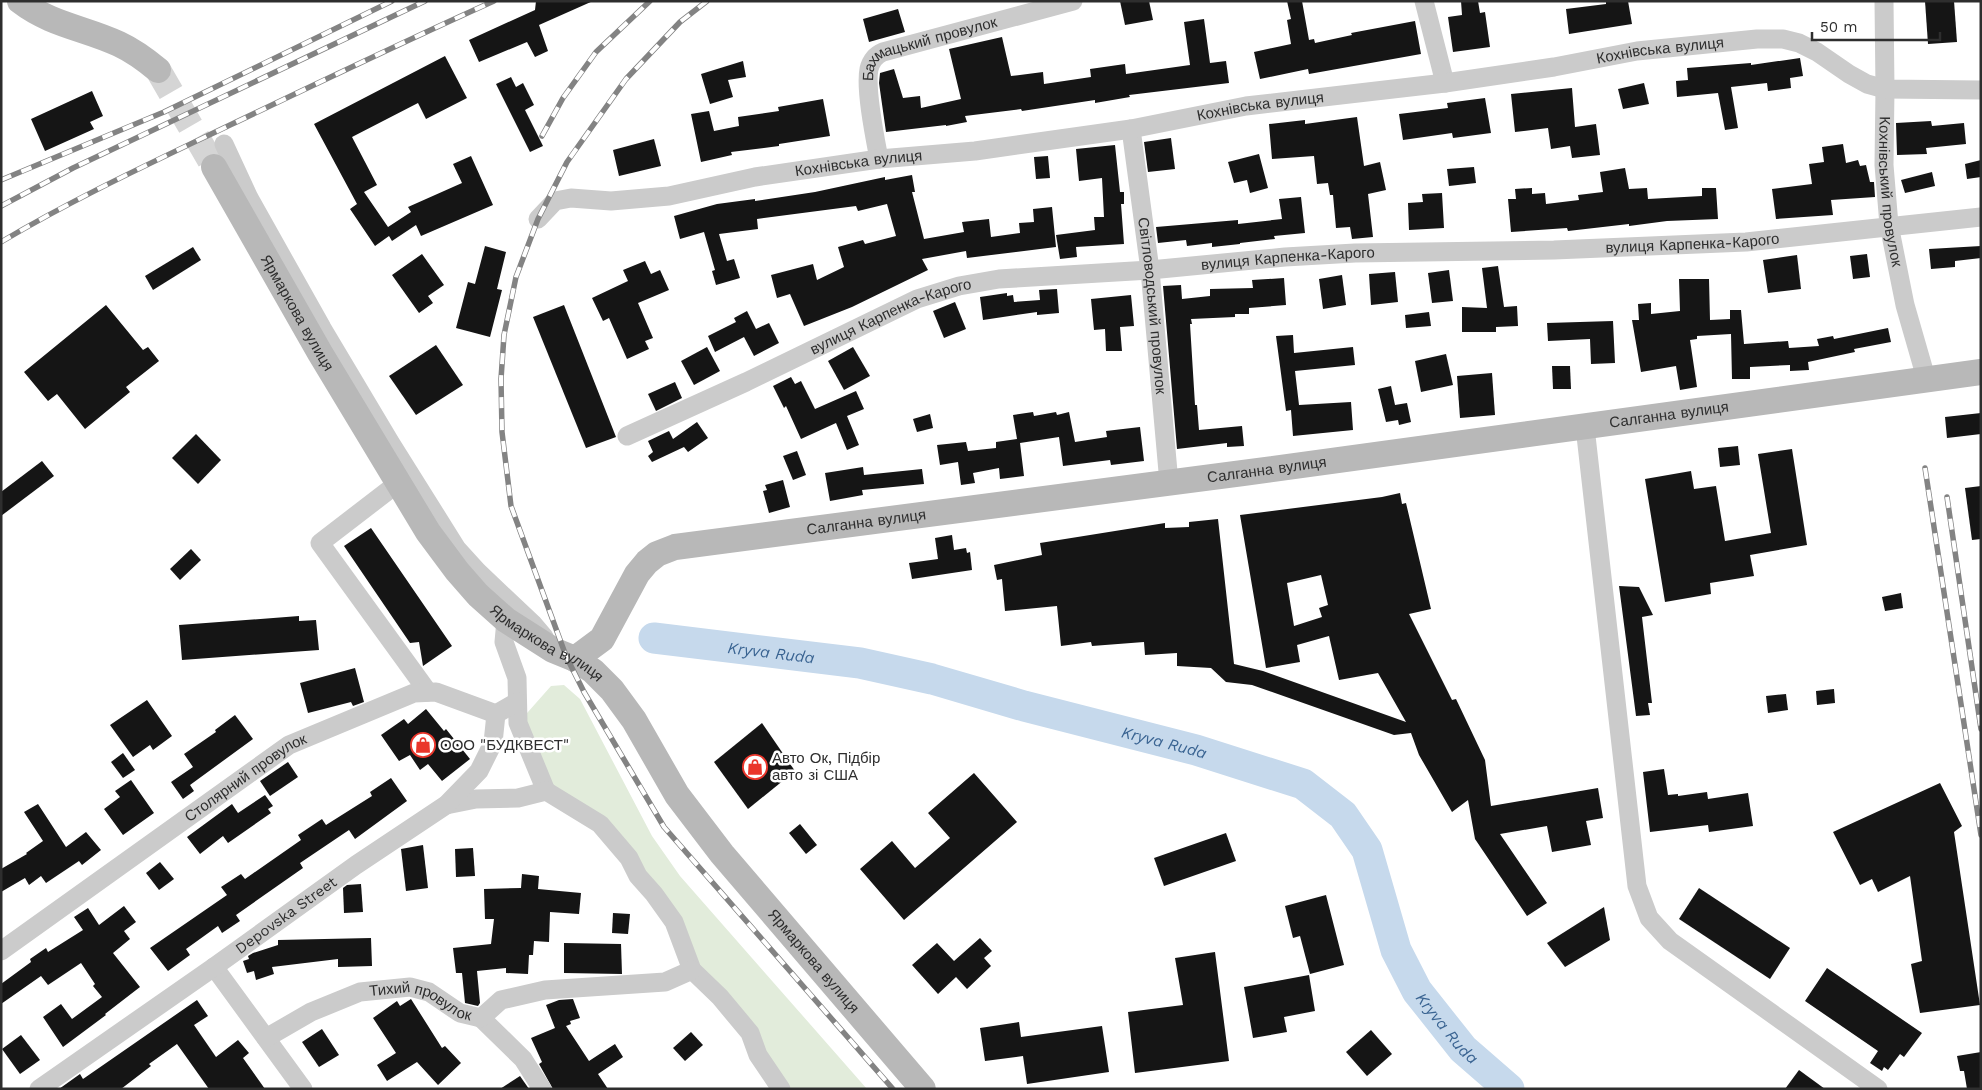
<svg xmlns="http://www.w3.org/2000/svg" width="1982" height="1090" font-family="'Work Sans',sans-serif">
	<rect width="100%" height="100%" fill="#fff"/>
	<!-- green -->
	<path fill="#e2ecdb" d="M564,685L580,699L652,836L680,876L867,1089H785L696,968L641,876L547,786L520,721L551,686Z"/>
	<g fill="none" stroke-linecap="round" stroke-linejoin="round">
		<!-- river -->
		<path stroke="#c6d9ec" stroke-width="31" id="s1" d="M654,638L860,663L932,679L1024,706L1196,750L1303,784L1343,815L1367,850L1396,950L1417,991L1463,1049L1509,1089"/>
	</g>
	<!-- building -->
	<g fill="#151515" fill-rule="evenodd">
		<path d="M536,1H593L539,25L548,51L535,57L527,42L479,62L469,40L535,10Z"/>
		<path d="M1120,1H1149L1153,20L1125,25Z"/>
		<path d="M1287,1H1302L1309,40L1314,39L1315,43L1352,35L1351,33L1415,21L1421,54L1309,74L1308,69L1260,79L1254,52L1291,44L1287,20L1291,19Z"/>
		<path d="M1461,1H1478L1480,13L1485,12L1490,47L1453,52L1448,17L1462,15Z"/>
		<path d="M1606,1H1628L1632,24L1569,34L1566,9L1606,4Z"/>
		<path d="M1925,1H1954L1957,42L1928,44Z"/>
		<path d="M898,9L905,32L869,42L863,19Z"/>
		<path d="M1204,19L1210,63L1226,61L1229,83L1129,95L1130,97L1095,103V100L1022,111L1021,109L965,116L967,122L946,126V125L886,132L879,83L880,73L894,69L903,98L920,96L921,108L961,99L949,49L1002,37L1011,76L1043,72L1044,84L1091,77L1090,69L1125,64L1126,74L1190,65L1184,22Z"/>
		<path d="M445,56L467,98L426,119L418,103L352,137L377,185L364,192L388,227L411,212L408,207L462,183L453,164L471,156L493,205L421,236L416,225L392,241L389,236L375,246L350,209L357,204L314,124Z"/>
		<path d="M1800,58L1803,76L1790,78L1791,88L1768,91L1767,83L1731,87L1738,128L1725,130L1718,93L1677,97L1676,81L1688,80L1687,68L1751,63V65Z"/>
		<path d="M743,61L746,77L728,80L733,97L710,104L701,74Z"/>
		<path d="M511,77L516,87L523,83L534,105L525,110L543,146L530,152L496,84Z"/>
		<path d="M1644,83L1649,104L1623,109L1618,89Z"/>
		<path d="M1572,88L1575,127L1596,124L1600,155L1572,158L1570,146L1551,149L1548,128L1515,132L1511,94Z"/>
		<path d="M92,91L103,116L90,122L94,129L45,151L31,119Z"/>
		<path d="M1485,98L1491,133L1453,138L1452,133L1403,140L1399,114L1448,108L1447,103Z"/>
		<path d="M823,99L830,136L779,144V146L731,152L732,155L701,162L691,114L709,111L714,131L739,126L738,117L779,111L778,107Z"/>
		<path d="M1357,117L1364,166L1380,162L1386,190L1368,194L1373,237L1352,239L1350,227L1336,228L1333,195H1330L1328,183L1317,184L1314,156L1272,159L1269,124L1305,120V124Z"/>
		<path d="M1931,121L1932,126L1964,123L1966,144L1926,148L1927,154L1897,155L1896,123Z"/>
		<path d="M1171,138L1175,169L1148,172L1144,142Z"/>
		<path d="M654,139L661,166L619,176L613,150Z"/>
		<path d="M1843,144L1846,163L1858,160L1860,166L1866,165L1870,182H1874L1875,197L1831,200L1833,215L1776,219L1772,189L1812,184L1809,164L1824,162L1822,147Z"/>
		<path d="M1115,145L1120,192H1124V204H1121L1124,244L1076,247L1077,257L1060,259L1056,235L1095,230L1094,217H1104L1102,178L1079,181L1076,149Z"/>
		<path d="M1259,154L1268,188L1250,193L1247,180L1234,183L1228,162Z"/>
		<path d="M1048,156L1050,178L1036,179L1034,157Z"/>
		<path d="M1981,160V177L1967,179L1965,164Z"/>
		<path d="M1474,167L1476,183L1449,186L1447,169Z"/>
		<path d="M1625,168L1629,189L1647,188L1648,199L1702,196V188H1716L1718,219L1667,221L1629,226V224L1568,231L1567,228L1511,232L1508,199H1516L1515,189L1532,188V194L1545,193L1546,204L1579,200L1578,195L1603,192L1600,172Z"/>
		<path d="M1932,172L1935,186L1905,193L1901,180Z"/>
		<path d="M912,175L915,192H912L924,239L964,232L962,222L989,219L991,237L1020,233L1019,223L1034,222L1033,209L1052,207L1056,247L967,258L966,251L922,259L928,270L852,307L804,326L790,294L777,298L771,275L813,264L817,280L844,267L838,247L863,240L865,244L896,236L887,204L858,211L856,206L757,219L758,229L719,234L727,261L734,259L740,278L716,285L712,271L715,270L704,232L680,239L674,216L717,204L755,199V201L815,192L885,177V180Z"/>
		<path d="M1442,193L1444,228L1409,230L1408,203L1423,202L1422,194Z"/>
		<path d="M1301,197L1305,233L1274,236L1275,239L1240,243V244L1212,247V243L1187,246L1186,240L1158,243L1156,227L1238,220V224L1282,219L1279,199Z"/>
		<path d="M485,246L506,252L497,289L502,290L490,337L456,328L468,282L475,284Z"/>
		<path d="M1981,246V258L1955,261V267L1931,269L1929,249Z"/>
		<path d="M193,247L201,260L153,290L145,276Z"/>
		<path d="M422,254L444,285L428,296L433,303L419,313L392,275Z"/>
		<path d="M1867,254L1870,277L1853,279L1850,256Z"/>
		<path d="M1797,255L1801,289L1768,293L1763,260Z"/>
		<path d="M645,261L651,274L660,270L669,290L638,303L653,338L645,341L649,349L627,359L609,318L603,321L592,298L628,281L623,270Z"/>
		<path d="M1498,266L1504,307L1517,306L1518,326L1496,327V332H1462V307L1487,308L1482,268Z"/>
		<path d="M1449,270L1453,301L1432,303L1428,273Z"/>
		<path d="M1395,272L1398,302L1371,305L1369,274Z"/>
		<path d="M1342,275L1346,305L1323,309L1319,279Z"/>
		<path d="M1284,278L1286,305L1249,308V314H1235V317L1191,319L1192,324H1190L1195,405H1197L1199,430L1242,426L1244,446L1227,447V443L1177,449L1163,286L1181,285L1182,299L1210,296V289L1253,288L1252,280Z"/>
		<path d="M1679,279H1709L1710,320L1730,319V310H1741L1744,344L1788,341L1789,348L1819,346L1817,339L1833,336L1834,339L1888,328L1891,342L1854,349L1855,352L1808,362L1809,370L1790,371V365L1750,367V379H1732L1731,334L1697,336V339L1690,340L1697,387L1680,390L1676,366L1641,372L1632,320H1639L1638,304L1651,303V314L1680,311Z"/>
		<path d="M1057,289L1059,313L1037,315V312L983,320L980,297L1007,293V296L1013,295L1014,302L1040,300L1039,290Z"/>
		<path d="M1131,295L1134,326L1120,327L1122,351H1106L1105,329L1094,330L1091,299Z"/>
		<path d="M955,302L966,329L944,338L933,311Z"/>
		<path d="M106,305L143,350L148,347L159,361L126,387L130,392L85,429L57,394L48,401L24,372Z"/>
		<path d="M564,305L616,437L586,448L533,317Z"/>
		<path d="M747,311L756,329L769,323L779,343L754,356L744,337L715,352L708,336L736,322L734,318Z"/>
		<path d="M1429,312L1431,326L1406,328L1405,315Z"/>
		<path d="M1613,321L1615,363L1591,364L1590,339L1548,341L1547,323Z"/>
		<path d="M1293,335L1294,353L1353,347L1355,365L1295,371L1299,405L1351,402L1353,430L1293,436L1291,410L1286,411L1276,336Z"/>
		<path d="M436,345L463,385L416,415L389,376Z"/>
		<path d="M707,347L720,371L694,385L681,361Z"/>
		<path d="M853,347L870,376L844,390L828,361Z"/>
		<path d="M1446,354L1453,385L1421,392L1415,361Z"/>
		<path d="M1552,366H1570L1571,389H1553Z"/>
		<path d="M1492,373L1495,415L1460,418L1457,376Z"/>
		<path d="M791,377L795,384L801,381L815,409L856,391L864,409L847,416L859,445L847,450L836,423L801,439L786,406L784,408L773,386Z"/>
		<path d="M675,382L682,398L656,411L648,394Z"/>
		<path d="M1391,386L1395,405L1407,403L1411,422L1399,425L1398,420L1386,422L1378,389Z"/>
		<path d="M1033,412L1034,416L1056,412L1057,415L1069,412L1075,442L1107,437L1106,431L1140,427L1144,461L1111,465L1110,460L1063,466L1059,437L1020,443L1024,476L1000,479L999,468L973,473L975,483L961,485L958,462L940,465L937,445L966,442L968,451L996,448V442L1017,439L1013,415Z"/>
		<path d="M1981,413V434L1947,438L1945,417Z"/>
		<path d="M930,414L933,428L917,432L913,419Z"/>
		<path d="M697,422L708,438L688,452L684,447L652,462L648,456L653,452L648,441L669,431L673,439Z"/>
		<path d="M196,434L221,460L198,484L172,458Z"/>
		<path d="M1738,446L1740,465L1720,467L1718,448Z"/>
		<path d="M1792,449L1807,545L1750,555L1754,576L1710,583L1711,594L1665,602L1645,479L1691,471L1694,489L1716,486L1725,541L1771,533L1758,454Z"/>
		<path d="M797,451L806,475L793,480L783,456Z"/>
		<path d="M42,461L54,476L1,516V492Z"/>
		<path d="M863,467L864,475L922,469L924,484L862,490L863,495L830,501L825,473Z"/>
		<path d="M783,480L790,507L769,513L763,491L767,490L765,485Z"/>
		<path d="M1981,486V539L1972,540L1965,488Z"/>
		<path d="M1400,493L1402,504L1406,503L1431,609L1409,614L1452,700L1456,699L1485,760L1491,806L1598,788L1603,818L1586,821L1591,845L1552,852L1547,826L1500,834L1547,903L1527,916L1475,839L1468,800L1452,812L1419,755L1411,733L1394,735L1252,685L1226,682L1211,668L1177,666V653L1145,655L1144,642L1092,646L1091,642L1061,646L1057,606L1005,611L1002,579L997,580L994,565L1042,555L1040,543L1165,523V528L1189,527V522L1218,519L1234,664L1263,671L1406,722L1378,673L1339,680L1329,636L1297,645L1300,662L1266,668L1240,515L1382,497ZM1321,575L1328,605L1319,608L1322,617L1294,626L1287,583Z"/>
		<path d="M371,528L452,646L423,666L419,642L410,643L344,546Z"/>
		<path d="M952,535L954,550L966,548L967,553L970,552L972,570L912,579L909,563L938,559L935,538Z"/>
		<path d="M191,549L201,560L180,580L170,569Z"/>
		<path d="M1619,586L1639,587L1653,615L1642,617L1652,703H1648L1650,715L1636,716Z"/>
		<path d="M1901,593L1903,608L1885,611L1882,597Z"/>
		<path d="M299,616V621L316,620L319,650L182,660L179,625Z"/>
		<path d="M355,668L364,702L353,706L351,702L308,713L300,683Z"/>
		<path d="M1834,689L1835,703L1817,705L1816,691Z"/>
		<path d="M1786,694L1788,710L1768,713L1766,696Z"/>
		<path d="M147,700L172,736L153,750L150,745L133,757L110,725Z"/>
		<path d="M426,709L444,731L446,729L470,759L442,781L428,764L420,770L410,755L399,761L381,735L404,719L408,724Z"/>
		<path d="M235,715L253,739L190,785L194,791L183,799L171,782L193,767L184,754L216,732L215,730Z"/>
		<path d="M762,723L795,771L748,809L714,762Z"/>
		<path d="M123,753L135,770L123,778L111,762Z"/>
		<path d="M288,762L298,777L270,796L260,781Z"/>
		<path d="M1664,769L1668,795L1678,794V796L1707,792L1708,799L1748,793L1753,826L1709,832L1708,825L1650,832L1643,772Z"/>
		<path d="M974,773L1017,822L904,920L860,869L892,841L915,868L950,838L928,813Z"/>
		<path d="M391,778L407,801L355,839L349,830L300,863L303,868L236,915L240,921L222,933L218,926L186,949L190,955L168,971L150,948L227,895L221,887L241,874L245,879L301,840L298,835L322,819L326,825L372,796L370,792Z"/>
		<path d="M131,780L154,813L123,835L104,809L120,797L115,791Z"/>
		<path d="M1940,783L1962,826L1954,832L1980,1005L1920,1013L1911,964L1922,961L1910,876L1878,892L1872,879L1860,885L1833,832Z"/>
		<path d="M265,795L273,806L268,809L271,813L228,843L223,836L200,854L187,837L232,804L238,813Z"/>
		<path d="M38,804L66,847L86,832L101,850L82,865L79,861L46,883L41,876L29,885L25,878L1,892V869L27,854L26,853L43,841L24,812Z"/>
		<path d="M800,824L817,845L806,854L789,833Z"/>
		<path d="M1226,833L1236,861L1164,886L1154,858Z"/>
		<path d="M423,845L428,888L406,891L401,849Z"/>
		<path d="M473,848L475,876L456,877L455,849Z"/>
		<path d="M160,862L174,879L159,890L146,873Z"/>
		<path d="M522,874L539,876L538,889L581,893L579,914L550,912L549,942L534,941L533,955H529L528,974L506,973V968L477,971L480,1003L478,1006L465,1003L462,973H456L453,948L491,944L494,919H485L484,889L521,888Z"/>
		<path d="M361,884L363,912L344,913L343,888L347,885Z"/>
		<path d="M1699,888L1790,948L1770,979L1679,919Z"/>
		<path d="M1326,895L1344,965L1310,974L1300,936L1293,938L1285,906Z"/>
		<path d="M124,906L136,922L124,931L130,939L113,953L140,987L105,1014L106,1015L63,1047L43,1017L61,1004L72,1019L102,997L93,986L95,984L81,963L48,985L41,976L1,1004V984L31,962L30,959L46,948L48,952L83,930L74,917L88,908L99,925Z"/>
		<path d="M1604,907L1610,940L1565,967L1547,943Z"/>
		<path d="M613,913L630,914L628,934L612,933Z"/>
		<path d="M371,938L372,966L338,967V959L272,967L274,974L256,980L254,971L247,973L243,961L249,959L248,956L253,953L278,945V940Z"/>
		<path d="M980,938L992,951L984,958L991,966L967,989L956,977L938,994L912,965L937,943L954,961Z"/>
		<path d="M564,943L621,944L622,974L564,973Z"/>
		<path d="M1215,952L1229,1061L1135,1073L1128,1012L1183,1005L1175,958Z"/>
		<path d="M1827,968L1922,1033L1904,1057L1900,1054L1888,1070L1884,1067L1882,1071L1870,1063L1878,1051L1805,1001Z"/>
		<path d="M1309,975L1315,1011L1284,1017L1287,1032L1253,1038L1244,987Z"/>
		<path d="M411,999L442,1048L445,1046L461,1063L438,1085L417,1062L387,1081L377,1065L396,1053L373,1018L397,1001L400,1006Z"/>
		<path d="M573,999L580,1018L570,1021L571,1024L566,1026L589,1061L615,1044L623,1057L598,1074L608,1089H553L539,1064L542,1062L531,1038L555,1028L546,1005L559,1000Z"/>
		<path d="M197,1000L208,1016L194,1025L216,1057L238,1040L249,1053L243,1058L265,1089H209L177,1044L149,1064L151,1066L121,1089H59L80,1074L83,1079Z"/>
		<path d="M1019,1022L1021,1037L1102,1026L1109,1072L1027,1084L1023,1056L985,1061L980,1028Z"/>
		<path d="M322,1029L339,1055L319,1067L302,1042Z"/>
		<path d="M1371,1030L1392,1054L1367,1076L1346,1052Z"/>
		<path d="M691,1032L703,1045L685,1061L673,1048Z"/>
		<path d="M21,1035L40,1060L20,1074L2,1049Z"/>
		<path d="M1981,1052V1089H1967L1964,1071H1960L1957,1056Z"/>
		<path d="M1799,1070L1825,1089H1785Z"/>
		<path d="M520,1076L529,1089H500Z"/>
	</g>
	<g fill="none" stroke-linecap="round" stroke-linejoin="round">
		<!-- secondary-tunnel -->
		<path stroke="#d5d5d5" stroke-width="26" stroke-dasharray="26 13" stroke-linecap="butt" d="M158,70L214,167"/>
		<!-- street -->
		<g stroke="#cbcbcb" stroke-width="19">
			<path d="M1424,1L1445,83"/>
			<path id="s2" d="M1884,1L1885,89L1884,165L1889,225L1905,305L1926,378"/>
			<path id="s3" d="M1131,129L1150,270L1169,483"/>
			<path d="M224,144L249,198L322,328L390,442L457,549L477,571L533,624L544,637"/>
			<path id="s4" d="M879,159C875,138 865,89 869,69C871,61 876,55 883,52L1073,1"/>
			<path id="s5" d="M538,219L555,201L571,198L611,201L669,196L755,177L879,159L975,151L1131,129L1246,106L1445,83L1554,67L1637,51L1757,39H1783L1799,43L1817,52L1849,74L1867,84L1885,89L1981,90"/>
			<path d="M1585,427L1637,886L1649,918L1670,941L1878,1089"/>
			<path id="s6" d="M627,436L746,382L917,299L959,286L999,279L1150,270L1285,257L1355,253L1554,250L1746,242L1981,217"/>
			<path d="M398,483L320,543L428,692"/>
			<path d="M506,620L504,642L517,678L518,723L546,791"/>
			<path d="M446,805L476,799L518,798L546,791L600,824L629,858L638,876L654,894L674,922L692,970L720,997L750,1033L758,1055L781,1089"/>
			<path id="s7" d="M1,951L289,745L414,693L436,692L496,714L517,702"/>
			<path d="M214,967L303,1089"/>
			<path d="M481,1018L523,1059L542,1089"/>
			<path id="s8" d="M266,1038L311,1012L360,992L410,987L429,992L460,1013L481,1018L501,1000L545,990L665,982L692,970"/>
			<path id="s9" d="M39,1089L214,967L356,865L446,805L479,771L493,743L496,714"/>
		</g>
		<!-- secondary -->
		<g stroke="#b8b8b8" stroke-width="26">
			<path d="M20,1C51,25 85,28 119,44C134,51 146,60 158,70"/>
			<path id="s10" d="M214,167L320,353L428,532L457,571L478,595L506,620L553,650L575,659L593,671L612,690L634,720L677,795L722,854L923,1089"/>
			<path id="s11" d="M575,659L602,639L637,574L647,562L657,554L675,547L1243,473L1981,372"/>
		</g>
		<defs>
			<g id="rail">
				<path d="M707,1L680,22L626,79L567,162L538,219L516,277L504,335L501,379L502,432L511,506L566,656L584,692L664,827L893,1089"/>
				<path d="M542,136L563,98L596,52L650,1"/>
				<path d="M1,180L164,112L392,1"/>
				<path d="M1,206L73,168L425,1"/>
				<path d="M1,242C75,198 153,162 230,125C318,83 405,41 494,1"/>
				<path d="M1925,468L1981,835"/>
				<path d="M1947,497L1981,729"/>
			</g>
		</defs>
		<!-- rail casing -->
		<use href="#rail" stroke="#838383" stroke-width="5.5"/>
		<!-- rail -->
		<use href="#rail" stroke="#fff" stroke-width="4" stroke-dasharray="11" stroke-linecap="butt"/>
	</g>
	<!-- icons -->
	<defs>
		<symbol id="shop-ring" viewBox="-11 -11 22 22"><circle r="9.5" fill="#fff" stroke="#ea362b" stroke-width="1.5"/><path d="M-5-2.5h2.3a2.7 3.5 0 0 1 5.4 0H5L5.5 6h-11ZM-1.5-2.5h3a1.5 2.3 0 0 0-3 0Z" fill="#ea362b"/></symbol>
	</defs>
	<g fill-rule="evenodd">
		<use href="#shop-ring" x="409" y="731" width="28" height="28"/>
		<use href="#shop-ring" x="741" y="753" width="28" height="28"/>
	</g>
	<g text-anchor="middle" stroke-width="5" stroke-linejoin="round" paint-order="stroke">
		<!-- street labels -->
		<g font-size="15" fill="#2e2e2e" stroke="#fff">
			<text dy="5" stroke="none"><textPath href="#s5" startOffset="1142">Кохнівська вулиця</textPath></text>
			<text dy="5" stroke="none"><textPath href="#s4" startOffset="155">Бахмацький провулок</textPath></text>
			<text dy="5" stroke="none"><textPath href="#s5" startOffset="738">Кохнівська вулиця</textPath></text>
			<text dy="5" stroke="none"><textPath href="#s5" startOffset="332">Кохнівська вулиця</textPath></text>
			<text dy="5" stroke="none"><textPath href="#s2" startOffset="191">Кохнівський провулок</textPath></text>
			<text dy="5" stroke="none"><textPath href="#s6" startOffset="1100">вулиця Карпенка-Карого</textPath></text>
			<text dy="5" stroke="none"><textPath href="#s6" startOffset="695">вулиця Карпенка-Карого</textPath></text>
			<text dy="5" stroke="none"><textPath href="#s3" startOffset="178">Світловодський провулок</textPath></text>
			<text dy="5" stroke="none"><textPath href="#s10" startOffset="168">Ярмаркова вулиця</textPath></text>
			<text dy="5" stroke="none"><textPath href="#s6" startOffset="290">вулиця Карпенка-Карого</textPath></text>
			<text dy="5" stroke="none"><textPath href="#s11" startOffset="1158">Салганна вулиця</textPath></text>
			<text dy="5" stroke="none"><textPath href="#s11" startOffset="752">Салганна вулиця</textPath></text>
			<text dy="5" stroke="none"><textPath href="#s11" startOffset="348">Салганна вулиця</textPath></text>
			<text dy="5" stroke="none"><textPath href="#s10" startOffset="588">Ярмаркова вулиця</textPath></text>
			<text dy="5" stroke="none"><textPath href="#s7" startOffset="300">Столярний провулок</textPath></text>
			<text dy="5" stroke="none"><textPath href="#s9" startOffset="302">Depovska Street</textPath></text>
			<text dy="5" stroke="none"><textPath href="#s10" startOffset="1008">Ярмаркова вулиця</textPath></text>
			<text dy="5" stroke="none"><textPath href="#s8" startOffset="169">Тихий провулок</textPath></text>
		</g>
		<!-- poi labels -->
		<g font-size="15" fill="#2e2e2e" stroke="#fff" text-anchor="start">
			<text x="440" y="750">ООО "БУДКВЕСТ"</text>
			<text x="772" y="763">Авто Ок, Підбір<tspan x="772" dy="17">авто зі США</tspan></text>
		</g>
		<!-- water labels -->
		<g font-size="16" font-style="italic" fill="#3a6492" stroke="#fff">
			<text dy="6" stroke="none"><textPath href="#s1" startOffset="118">Kryva Ruda</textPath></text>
			<text dy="6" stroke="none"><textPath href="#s1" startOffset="522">Kryva Ruda</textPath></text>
			<text dy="6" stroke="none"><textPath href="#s1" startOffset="958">Kryva Ruda</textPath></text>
		</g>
	</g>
	<!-- border -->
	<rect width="1982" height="1090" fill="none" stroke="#2e2e2e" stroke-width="5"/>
	<!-- scale -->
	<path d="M1812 32v8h128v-8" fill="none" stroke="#2e2e2e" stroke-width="2.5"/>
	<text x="1820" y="32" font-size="15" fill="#2e2e2e" stroke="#ffffff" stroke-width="4" paint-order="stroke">50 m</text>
</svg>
